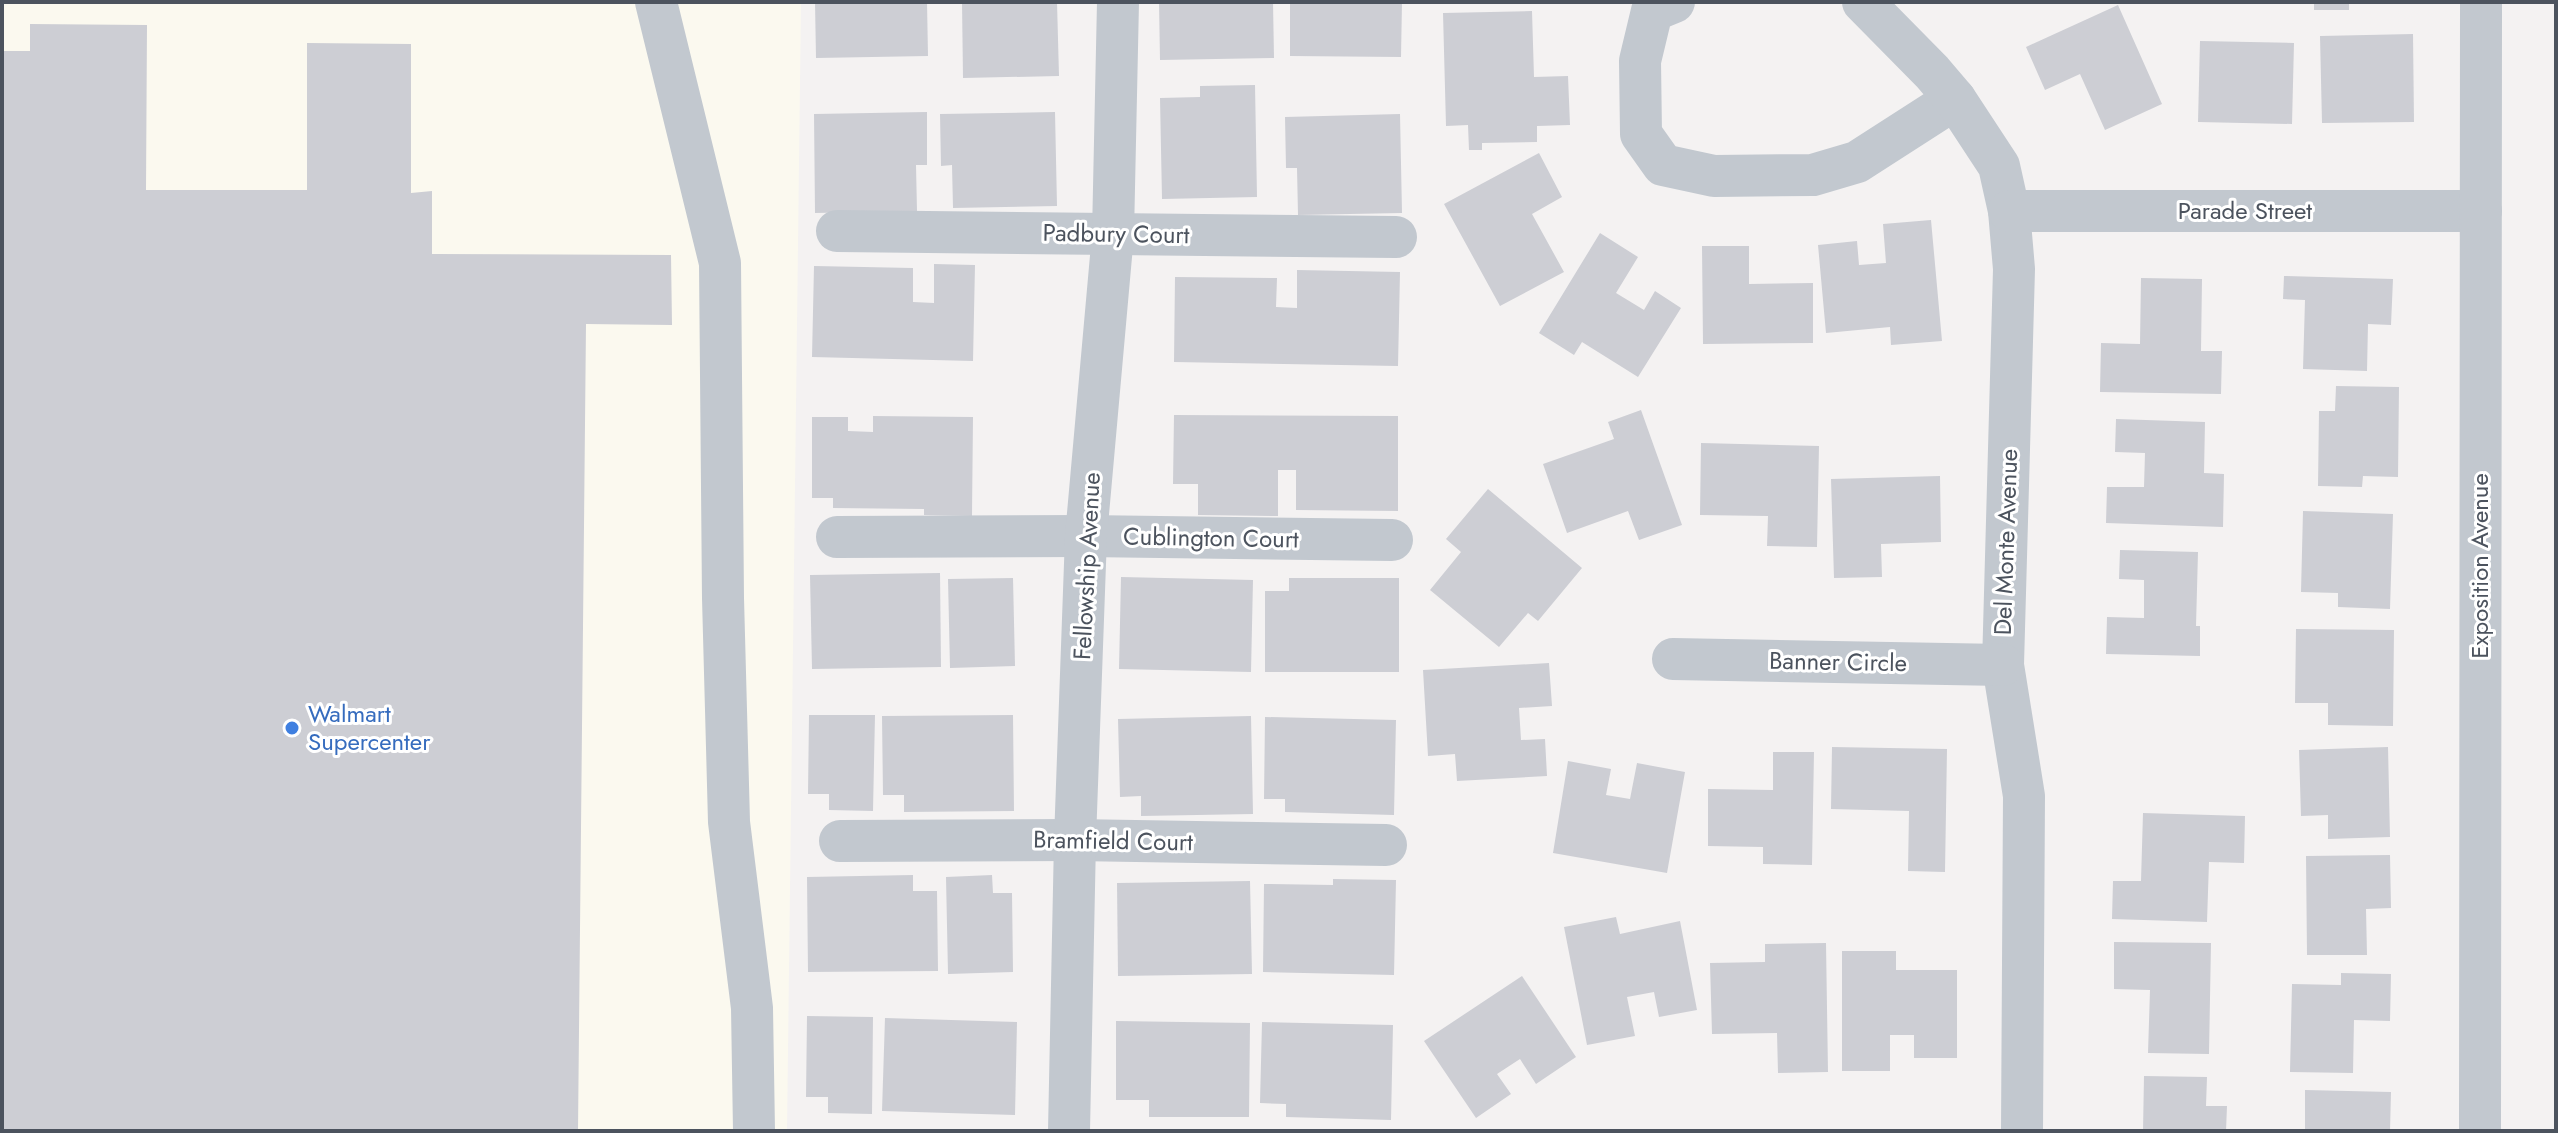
<svg xmlns="http://www.w3.org/2000/svg" width="2558" height="1133" font-family="Jost,sans-serif">
	<rect width="100%" height="100%" fill="#f4f2f2"/>
	<!-- commercial -->
	<path fill="#fbf9ef" d="M2,2H801L787,1131H2Z"/>
	<!-- building -->
	<g fill="#cdced4">
		<path d="M815,2H927L928,56L816,58Z"/>
		<path d="M962,2H1057L1059,76L963,78Z"/>
		<path d="M1159,2H1273L1274,58L1160,60Z"/>
		<path d="M1290,2H1402L1401,57L1290,56Z"/>
		<rect x="2314" y="2" width="35" height="8"/>
		<path d="M2118,5L2162,104L2105,130L2080,74L2045,90L2026,47Z"/>
		<path d="M1532,11L1534,77L1568,76L1570,125L1537,126V142L1482,143V150H1469L1468,125L1446,126L1443,13Z"/>
		<path d="M30,24L147,25L146,190H307V43L411,44V193L432,191V254L671,255L672,325L586,324L578,1131H2V51H30Z"/>
		<path d="M2413,34L2414,122L2322,123L2320,36Z"/>
		<path d="M2200,41L2294,43L2292,124L2198,122Z"/>
		<path d="M1255,85L1257,197L1162,199L1160,98L1200,97V86Z"/>
		<path d="M927,112V165H916L917,211L815,213L814,114Z"/>
		<path d="M1055,112L1057,206L953,208L952,165L941,166L940,114Z"/>
		<path d="M1400,114L1402,213L1298,215L1297,168H1286L1285,117Z"/>
		<path d="M1539,153L1562,197L1532,214L1564,272L1500,306L1444,204Z"/>
		<path d="M1931,220L1942,341L1891,345L1890,327L1826,333L1818,245L1857,241L1859,265L1886,263L1883,224Z"/>
		<path d="M1600,233L1638,257L1616,293L1644,310L1655,291L1681,308L1638,377L1582,342L1574,355L1539,333Z"/>
		<path d="M1702,246H1749V284L1813,283V343L1703,344Z"/>
		<path d="M934,264L975,265L973,361L812,357L814,266L913,268V302L934,303Z"/>
		<path d="M1297,270L1400,272L1398,366L1174,362L1175,277L1277,278L1276,307L1297,308Z"/>
		<path d="M2284,276L2393,279L2391,325L2368,324L2367,371L2303,369L2305,300L2283,299Z"/>
		<path d="M2141,278L2202,279L2201,351H2222L2221,394L2100,392L2101,343L2140,344Z"/>
		<path d="M2336,386L2399,387L2398,477L2363,476L2362,487L2318,486L2319,411H2335Z"/>
		<path d="M1641,410L1682,525L1639,540L1628,511L1567,533L1543,464L1614,439L1608,422Z"/>
		<path d="M1174,415L1398,416V511L1296,510V470H1278V516L1198,515V484H1173Z"/>
		<path d="M873,416L973,417L972,516L924,515V509L833,508V498H812V417H848V431L873,432Z"/>
		<path d="M2116,419L2205,422L2204,473L2224,474L2223,527L2106,523L2107,487H2144L2145,453L2115,452Z"/>
		<path d="M1701,443L1819,446L1817,547L1767,546L1768,516L1700,515Z"/>
		<path d="M1940,476L1941,542L1881,544L1882,577L1834,578L1831,479Z"/>
		<path d="M1488,489L1582,568L1538,621L1528,613L1499,647L1430,590L1461,552L1446,539Z"/>
		<path d="M2303,511L2393,514L2390,609L2338,607V593L2301,592Z"/>
		<path d="M2120,550L2198,552L2196,626H2200V656L2106,654L2107,617L2144,618V580L2119,579Z"/>
		<path d="M940,573L941,667L812,669L810,575Z"/>
		<path d="M1121,577L1253,580L1251,672L1119,669Z"/>
		<path d="M1013,578L1015,666L950,668L948,579Z"/>
		<path d="M1289,578H1399V672H1265V591H1289Z"/>
		<path d="M2296,629L2394,630L2393,726L2328,725V703H2295Z"/>
		<path d="M1549,663L1552,706L1519,708L1521,740L1545,739L1547,776L1457,781L1455,754L1428,756L1423,670Z"/>
		<path d="M809,715H875L873,811L829,810V794H808Z"/>
		<path d="M1013,715L1014,811L904,812V795H883L882,716Z"/>
		<path d="M1251,716L1253,814L1141,816V796L1120,797L1118,719Z"/>
		<path d="M1265,717L1396,720L1394,815L1285,812V799H1264Z"/>
		<path d="M1832,747L1947,749L1945,872L1908,871L1909,811L1831,809Z"/>
		<path d="M2388,747L2390,837L2328,839V815L2301,816L2299,750Z"/>
		<path d="M1773,752H1814L1812,865L1763,864V847L1708,846V789L1773,790Z"/>
		<path d="M1568,761L1611,769L1606,795L1630,799L1637,763L1685,772L1667,873L1553,853Z"/>
		<path d="M2143,813L2245,816L2244,863L2209,862L2207,922L2112,919L2113,881H2141Z"/>
		<path d="M2390,855L2391,908L2366,909L2367,955H2307L2306,856Z"/>
		<path d="M913,875V891H937L938,971L808,972L807,877Z"/>
		<path d="M992,875L993,893H1012L1013,972L948,974L946,877Z"/>
		<path d="M1333,879L1396,880L1394,975L1263,972L1264,884L1333,885Z"/>
		<path d="M1250,881L1252,974L1118,976L1117,883Z"/>
		<path d="M1616,917L1620,934L1680,921L1697,1010L1659,1017L1654,992L1627,997L1635,1036L1587,1045L1564,927Z"/>
		<path d="M2114,942L2211,943L2209,1054L2148,1053L2150,990L2114,989Z"/>
		<path d="M1826,943L1828,1072L1778,1073L1777,1033L1712,1034L1710,963L1765,962V944Z"/>
		<path d="M1842,951H1896V970H1957V1058H1914V1035H1890V1071H1842Z"/>
		<path d="M2341,973L2391,974L2390,1021L2354,1020L2353,1073L2290,1072L2292,984L2341,985Z"/>
		<path d="M1522,976L1576,1057L1536,1084L1520,1059L1497,1074L1511,1094L1476,1118L1424,1041Z"/>
		<path d="M807,1016L873,1017L872,1114L828,1113V1097H806Z"/>
		<path d="M885,1018L1017,1022L1015,1115L882,1111Z"/>
		<path d="M1116,1021L1250,1023L1249,1117H1149V1100H1116Z"/>
		<path d="M1262,1022L1393,1025L1391,1120L1286,1117V1104L1260,1103Z"/>
		<path d="M2144,1076L2207,1077L2206,1106H2227L2226,1131H2143Z"/>
		<path d="M2305,1090L2391,1092L2390,1131H2305Z"/>
	</g>
	<g fill="none" stroke-linecap="round" stroke-linejoin="round">
		<!-- minor -->
		<g stroke="#c2c8cf" stroke-width="42">
			<path d="M656,2L720,263L723,598L729,822L752,1008L754,1131"/>
			<path d="M1674,2L1652,11L1640,61L1641,134L1663,165L1714,176L1813,175L1857,162L1955,99"/>
			<path d="M1863,2L1932,72L1955,99L1999,166L2009,211L2014,269L2003,665L2024,796L2022,1131"/>
			<path d="M2009,211H2481"/>
			<path d="M837,231L1396,237"/>
			<path d="M837,537L1086,536L1392,540"/>
			<path d="M1673,659L2003,665"/>
			<path d="M840,841L1075,840L1386,845"/>
			<path d="M1069,1131L1075,840L1086,536L1113,234L1118,2"/>
			<path d="M2480,1131L2481,2"/>
		</g>
	</g>
	<!-- markers -->
	<circle fill="#3f7fe0" stroke="#fff" stroke-width="3" cx="292" cy="728" r="8"/>
	<g text-anchor="middle" stroke-width="6" stroke-linejoin="round" paint-order="stroke">
		<!-- street labels -->
		<g font-size="24" fill="#4c535e" stroke="#fff">
			<text x="2245" y="219">Parade Street</text>
			<text transform="translate(1116 234) rotate(1)" y="8">Padbury Court</text>
			<text transform="translate(1211 538) rotate(1)" y="8">Cublington Court</text>
			<text transform="translate(2006 542) rotate(-88)" y="8">Del Monte Avenue</text>
			<text transform="translate(1087 566) rotate(-87)" y="8">Fellowship Avenue</text>
			<text transform="translate(2480 566) rotate(-90)" y="8">Exposition Avenue</text>
			<text transform="translate(1838 662) rotate(1)" y="8">Banner Circle</text>
			<text transform="translate(1113 841) rotate(1)" y="8">Bramfield Court</text>
		</g>
		<!-- shop labels -->
		<g font-size="24" fill="#366cbe" stroke="#fff" text-anchor="start">
			<text x="308" y="722">Walmart<tspan x="308" dy="28">Supercenter</tspan></text>
		</g>
	</g>
	<!-- border -->
	<rect width="2558" height="1133" fill="none" stroke="#4c535e" stroke-width="8"/>
</svg>
